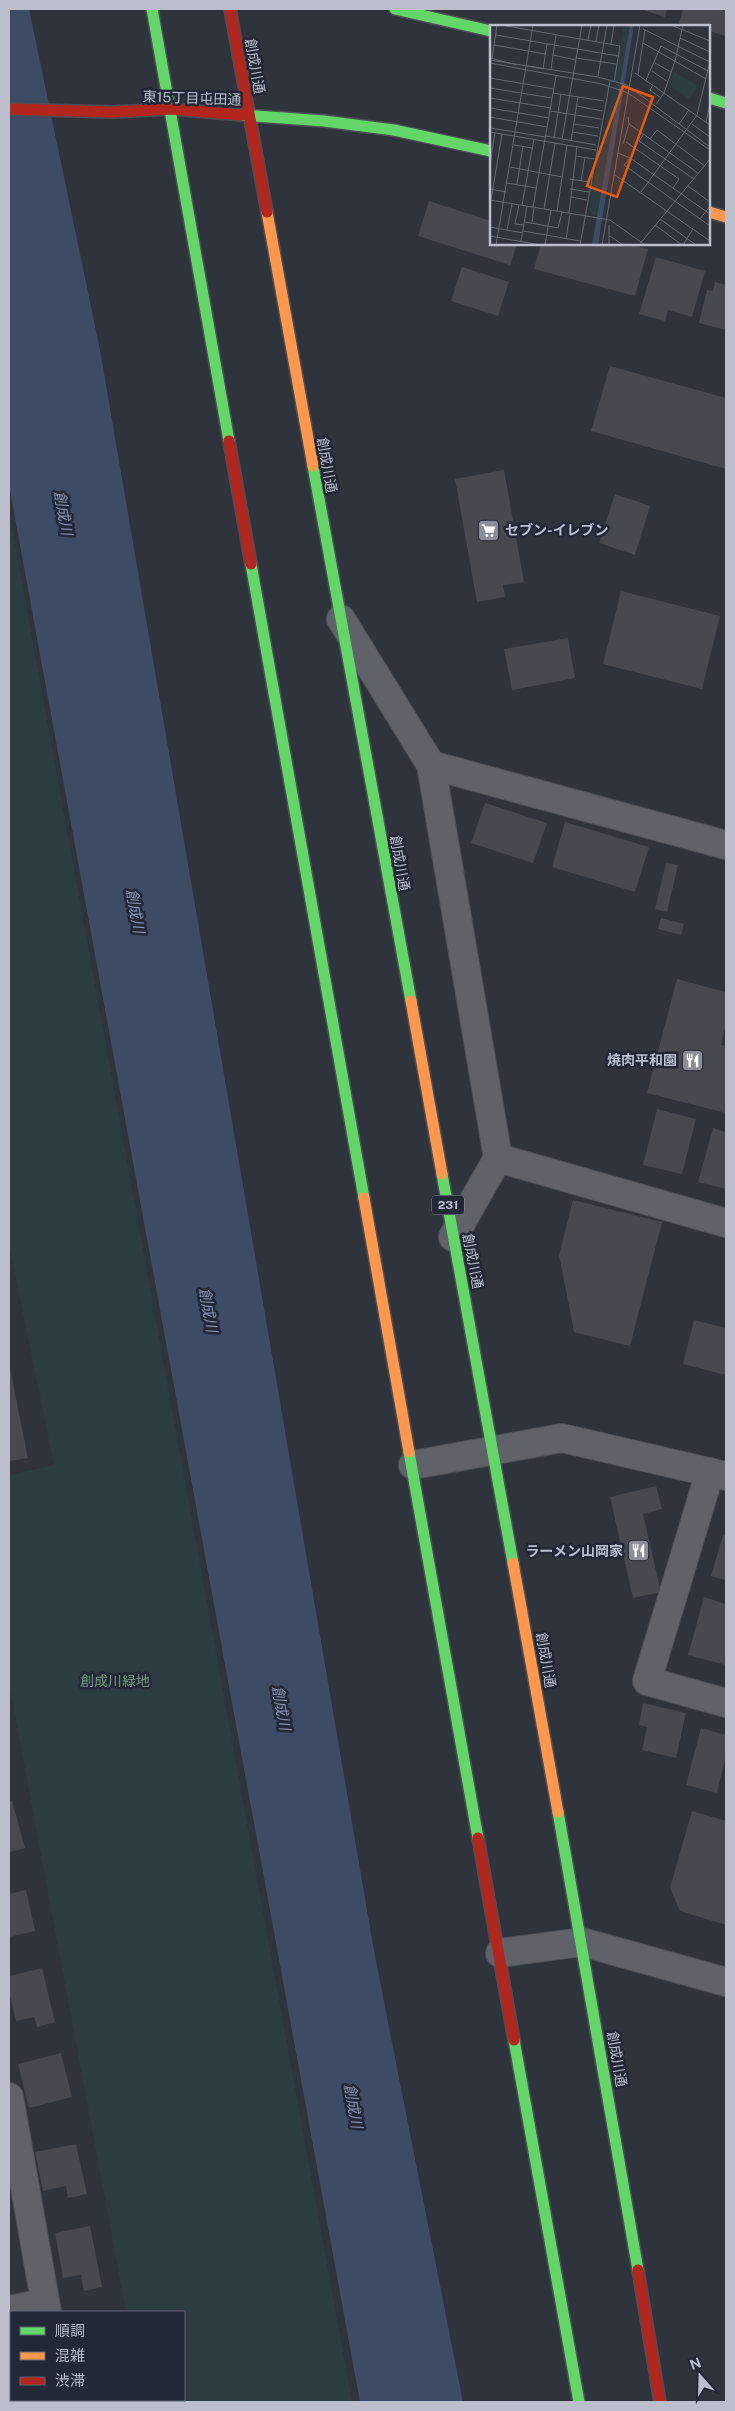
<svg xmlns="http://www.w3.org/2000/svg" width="735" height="2411" font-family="'Public Sans','Noto Sans JP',sans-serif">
	<rect width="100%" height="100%" fill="#2f333b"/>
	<!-- green -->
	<path fill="#2c3d42" d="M9,511L352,2402H142L141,2400H184V2312H126L9,1683V1475L54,1465L9,1245Z"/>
	<!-- water -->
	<path fill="#3e4b65" d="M9,9H29L100,350L374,1951L463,2402H360L9,485Z"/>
	<!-- building -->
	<g fill="#464950">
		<path d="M640,9H667L665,17Z"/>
		<path d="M683,9H726V36L709,31V26H691L679,23Z"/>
		<path d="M429,201L491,221V244H517L510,265L418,236Z"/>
		<path d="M541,244H629L648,249L635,296L534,269Z"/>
		<path d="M656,257L705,271L692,317L668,310L665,321L639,314Z"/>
		<path d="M462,267L509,282L498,316L451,301Z"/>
		<path d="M715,282L726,285V330L699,323L707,290L713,291Z"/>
		<path d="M610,366L726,398V469L591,431Z"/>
		<path d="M504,470L524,582L503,585L505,597L477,602L455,479Z"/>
		<path d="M615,494L650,506L635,555L599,543Z"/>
		<path d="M621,591L720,616L702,689L603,664Z"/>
		<path d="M568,638L575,678L512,690L504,649Z"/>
		<path d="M485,803L547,823L533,863L471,843Z"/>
		<path d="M565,822L649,847L635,892L552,867Z"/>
		<path d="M666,863L678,865L667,912L655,909Z"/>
		<path d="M661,918L684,924L681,935L658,929Z"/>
		<path d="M677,979L726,992V1024L721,1045L726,1046V1113L647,1093Z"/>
		<path d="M657,1109L696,1119L682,1174L643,1165Z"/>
		<path d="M713,1128L726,1132V1189L698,1182Z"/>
		<path d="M573,1200L662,1222L630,1346L574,1332L559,1255Z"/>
		<path d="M694,1320L726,1328V1375L683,1364Z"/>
		<path d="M9,1363L28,1458L9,1461Z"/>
		<path d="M656,1486L662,1509L643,1514L661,1592L633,1598L610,1497Z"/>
		<path d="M723,1535L726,1536V1580L711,1576Z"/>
		<path d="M704,1597L726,1604V1665L688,1655Z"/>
		<path d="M643,1703L686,1713L676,1758L642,1750L647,1727L639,1725Z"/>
		<path d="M701,1728L726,1735V1755L717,1793L686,1785Z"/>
		<path d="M12,1801L25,1848L9,1852V1802Z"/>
		<path d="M692,1811L726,1821V1925L680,1911L670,1888Z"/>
		<path d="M26,1890L35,1931L9,1937V1894Z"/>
		<path d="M42,1968L55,2022L37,2027L34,2017L16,2021L9,1992V1976Z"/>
		<path d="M61,2053L72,2097L29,2108L18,2064Z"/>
		<path d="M76,2144L87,2194L68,2198L66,2186L43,2191L35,2152Z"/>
		<path d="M90,2226L102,2287L84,2291L81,2275L63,2278L55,2233Z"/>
		<path d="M115,2400H126V2402H107Z"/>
	</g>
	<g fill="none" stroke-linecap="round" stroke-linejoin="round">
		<defs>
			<g id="street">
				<path d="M341,619L431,765L498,1158L453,1237"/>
				<path d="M431,765L726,845"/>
				<path d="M498,1158L726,1223"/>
				<path d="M413,1465L562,1438L726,1476"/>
				<path d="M710,1472L647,1681L726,1703"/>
				<path d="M500,1953L582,1942L726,1982"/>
				<path d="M9,2097L47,2312"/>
				<path d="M9,2310L45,2303"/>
				<path d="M63,2400L64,2402"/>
			</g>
			<g id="fast">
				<path d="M152,9L229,441"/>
				<path d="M395,9L491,31"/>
				<path d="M709,98L726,103"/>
				<path d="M242,115L324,121L394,130L491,151"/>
				<path d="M313,466L411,1001"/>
				<path d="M251,564L364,1198"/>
				<path d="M442,1174L513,1563"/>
				<path d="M409,1452L478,1838"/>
				<path d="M558,1812L638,2270"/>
				<path d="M514,2040L579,2402"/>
			</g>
			<g id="slow">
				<path d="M267,212L313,466"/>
				<path d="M709,212L726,217"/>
				<path d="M411,1001L442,1174"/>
				<path d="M364,1198L409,1452"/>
				<path d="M513,1563L558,1812"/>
			</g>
			<g id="jam">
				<path d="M230,9L267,212"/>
				<path d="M9,109L112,112L172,109L242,115"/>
				<path d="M229,441L251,564"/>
				<path d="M478,1838L514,2040"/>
				<path d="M638,2270L660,2402"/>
			</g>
		</defs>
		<!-- street casing -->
		<use href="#street" stroke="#4c4f56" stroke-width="30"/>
		<!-- fast casing -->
		<use href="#fast" stroke="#4c4f56" stroke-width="14"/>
		<!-- slow casing -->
		<use href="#slow" stroke="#4c4f56" stroke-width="14"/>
		<!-- jam casing -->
		<use href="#jam" stroke="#4c4f56" stroke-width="14"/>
		<!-- street -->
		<use href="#street" stroke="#5f6269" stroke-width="28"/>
		<!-- fast -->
		<use href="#fast" stroke="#63d668" stroke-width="11"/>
		<!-- slow -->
		<use href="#slow" stroke="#ff974d" stroke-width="11"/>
		<!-- jam -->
		<use href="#jam" stroke="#b3261e" stroke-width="11"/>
	</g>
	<!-- icons -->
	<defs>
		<symbol id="supermarket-square" viewBox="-11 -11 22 22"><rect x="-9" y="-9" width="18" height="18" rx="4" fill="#898e99" stroke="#222836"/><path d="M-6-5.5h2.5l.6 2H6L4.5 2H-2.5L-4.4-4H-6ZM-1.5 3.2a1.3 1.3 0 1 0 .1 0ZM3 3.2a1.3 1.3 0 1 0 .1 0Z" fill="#fff"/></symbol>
		<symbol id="restaurant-square" viewBox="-11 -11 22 22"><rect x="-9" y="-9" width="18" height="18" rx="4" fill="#898e99" stroke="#222836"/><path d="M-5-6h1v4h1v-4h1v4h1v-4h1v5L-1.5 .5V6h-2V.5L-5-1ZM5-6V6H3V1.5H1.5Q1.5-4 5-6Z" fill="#fff"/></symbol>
	</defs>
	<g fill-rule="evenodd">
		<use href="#supermarket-square" x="476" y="518" width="25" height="25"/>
		<use href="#restaurant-square" x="680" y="1048" width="25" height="25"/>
		<use href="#restaurant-square" x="626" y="1538" width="25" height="25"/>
	</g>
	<g text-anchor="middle" stroke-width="5" stroke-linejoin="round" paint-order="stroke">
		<!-- shield labels -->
		<rect fill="#222836" stroke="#8c929e" stroke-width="1" x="432" y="1195.5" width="32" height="19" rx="4"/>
		<g font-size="12" font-weight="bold" fill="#babfcb">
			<text x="448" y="1209">231</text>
		</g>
		<!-- street labels -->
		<g font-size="14" fill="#babfcb" stroke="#222836">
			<text transform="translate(255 66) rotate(80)" y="5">創成川通</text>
			<text transform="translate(192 98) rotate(2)" y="5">東15丁目屯田通</text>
			<text transform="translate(327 465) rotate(80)" y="5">創成川通</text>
			<text transform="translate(400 863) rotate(80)" y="5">創成川通</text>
			<text transform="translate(473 1261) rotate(79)" y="5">創成川通</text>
			<text transform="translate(546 1660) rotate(80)" y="5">創成川通</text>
			<text transform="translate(617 2059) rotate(80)" y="5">創成川通</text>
		</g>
		<!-- poi labels -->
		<g font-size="14" font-weight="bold" fill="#babfcb" stroke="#222836" text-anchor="end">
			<text x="505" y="535" text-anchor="start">セブン-イレブン</text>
			<text x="677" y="1065">焼肉平和園</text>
			<text x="623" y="1556">ラーメン山岡家</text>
		</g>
		<!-- park labels -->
		<g font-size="14" fill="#739a80" stroke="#222836">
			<text x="115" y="1686">創成川緑地</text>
		</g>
		<!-- water labels -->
		<g font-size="15" font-style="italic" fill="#8492b0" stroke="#222836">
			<text transform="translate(63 513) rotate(80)" y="5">創成川</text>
			<text transform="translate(135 911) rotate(80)" y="5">創成川</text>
			<text transform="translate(208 1310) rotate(80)" y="5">創成川</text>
			<text transform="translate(281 1708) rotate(80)" y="5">創成川</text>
			<text transform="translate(353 2106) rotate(80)" y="5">創成川</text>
		</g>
	</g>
	<!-- overview -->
	<g transform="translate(490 25)">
		<rect width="220" height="220" fill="#2f333b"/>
		<path d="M134,0H140L107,190H103L99,185ZM184,47L208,61L199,74L179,60Z" fill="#2c3d42"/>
		<path d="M140,0H144L108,220H102Z" fill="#3e4b65"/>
		<path fill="none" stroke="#676b75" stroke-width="1" d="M11,0L130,21L124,57M181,0L220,16M153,4L220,37M6,10L128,31M190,13L220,27M98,15L101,0M106,16L109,0M153,18L216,54M121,19L124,0M4,20L55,29M63,30L86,35M0,33L27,40M2,33L7,0M86,33L126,39M0,35L108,52L137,60L220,122M0,38L112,59L138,68L220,125M165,38L181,47M37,41L53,44L57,19M61,44L66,10M162,46L178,57M145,48L220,100M148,49L155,5M108,51L117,0M0,53L64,64M156,55L171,21L218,46M163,60L160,65L171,73M0,63L62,73M63,68L114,76M0,73L61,83M166,79L174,68L185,36L193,0M87,81L112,86M0,83L59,93M60,86L111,94M0,92L57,102M216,97L220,79M84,99L109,103M139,99L208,148M189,99L199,85M202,99L220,112M0,103L56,112M0,107L106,125M82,107L108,111M154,109L149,116L204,154M56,111L106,120M64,113L71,69M72,114L92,0M160,114L167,105L215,141M81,116L88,72M136,117L189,154L183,163M133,119L139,99L138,92M24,120L42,123M128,128L140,133L220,189M86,131L104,134M140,133L134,140L220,201M0,140L5,107M20,142L72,152M125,150L220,216M79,154L100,157M91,156L95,132M17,158L46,163M27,159L33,121M198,161L220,177M0,164L16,167M80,164L99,167M151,167L207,90L220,36M81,172L97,175M0,175L120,195L155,220M1,175L12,109M29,180L25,199L34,200M32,180L44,114M43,182L66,51M54,184L65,118M67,186L77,120M79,188L87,121M170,194L206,220M210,194L220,181M35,197L68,203L72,187M42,198L44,182M165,200L192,220M0,202L33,208M17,205L22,179M33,206L90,216M0,211L51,220M120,211L133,220M76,214L80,189M31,216L37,181M6,220L43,0M55,220L61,185M90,220L120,56M112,220L150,0M119,220V200M149,220L220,134M193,220L203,204"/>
		<path fill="#e8590c" fill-opacity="0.15" stroke="#e8590c" stroke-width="2.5" d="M133,61L163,72L127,172L97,161Z"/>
		<rect width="220" height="220" fill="none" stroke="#babfcb" stroke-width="2.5"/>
	</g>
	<!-- border -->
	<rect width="735" height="2411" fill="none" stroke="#babfcb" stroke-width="20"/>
	<!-- legend -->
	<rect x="10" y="2311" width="175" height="90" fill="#222836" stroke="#5f6472"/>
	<rect x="20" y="2327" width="25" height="8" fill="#63d668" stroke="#5f6472"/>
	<text x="55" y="2336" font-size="15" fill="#babfcb">順調</text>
	<rect x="20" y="2352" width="25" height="8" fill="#ff974d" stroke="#5f6472"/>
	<text x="55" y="2361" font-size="15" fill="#babfcb">混雑</text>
	<rect x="20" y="2377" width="25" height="8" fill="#b3261e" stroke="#5f6472"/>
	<text x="55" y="2386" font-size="15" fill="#babfcb">渋滞</text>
	<!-- north arrow -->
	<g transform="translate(700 2376) rotate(340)" stroke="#222836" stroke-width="4" paint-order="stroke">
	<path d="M0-4L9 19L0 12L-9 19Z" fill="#babfcb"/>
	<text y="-8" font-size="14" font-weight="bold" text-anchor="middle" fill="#babfcb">N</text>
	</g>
</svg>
